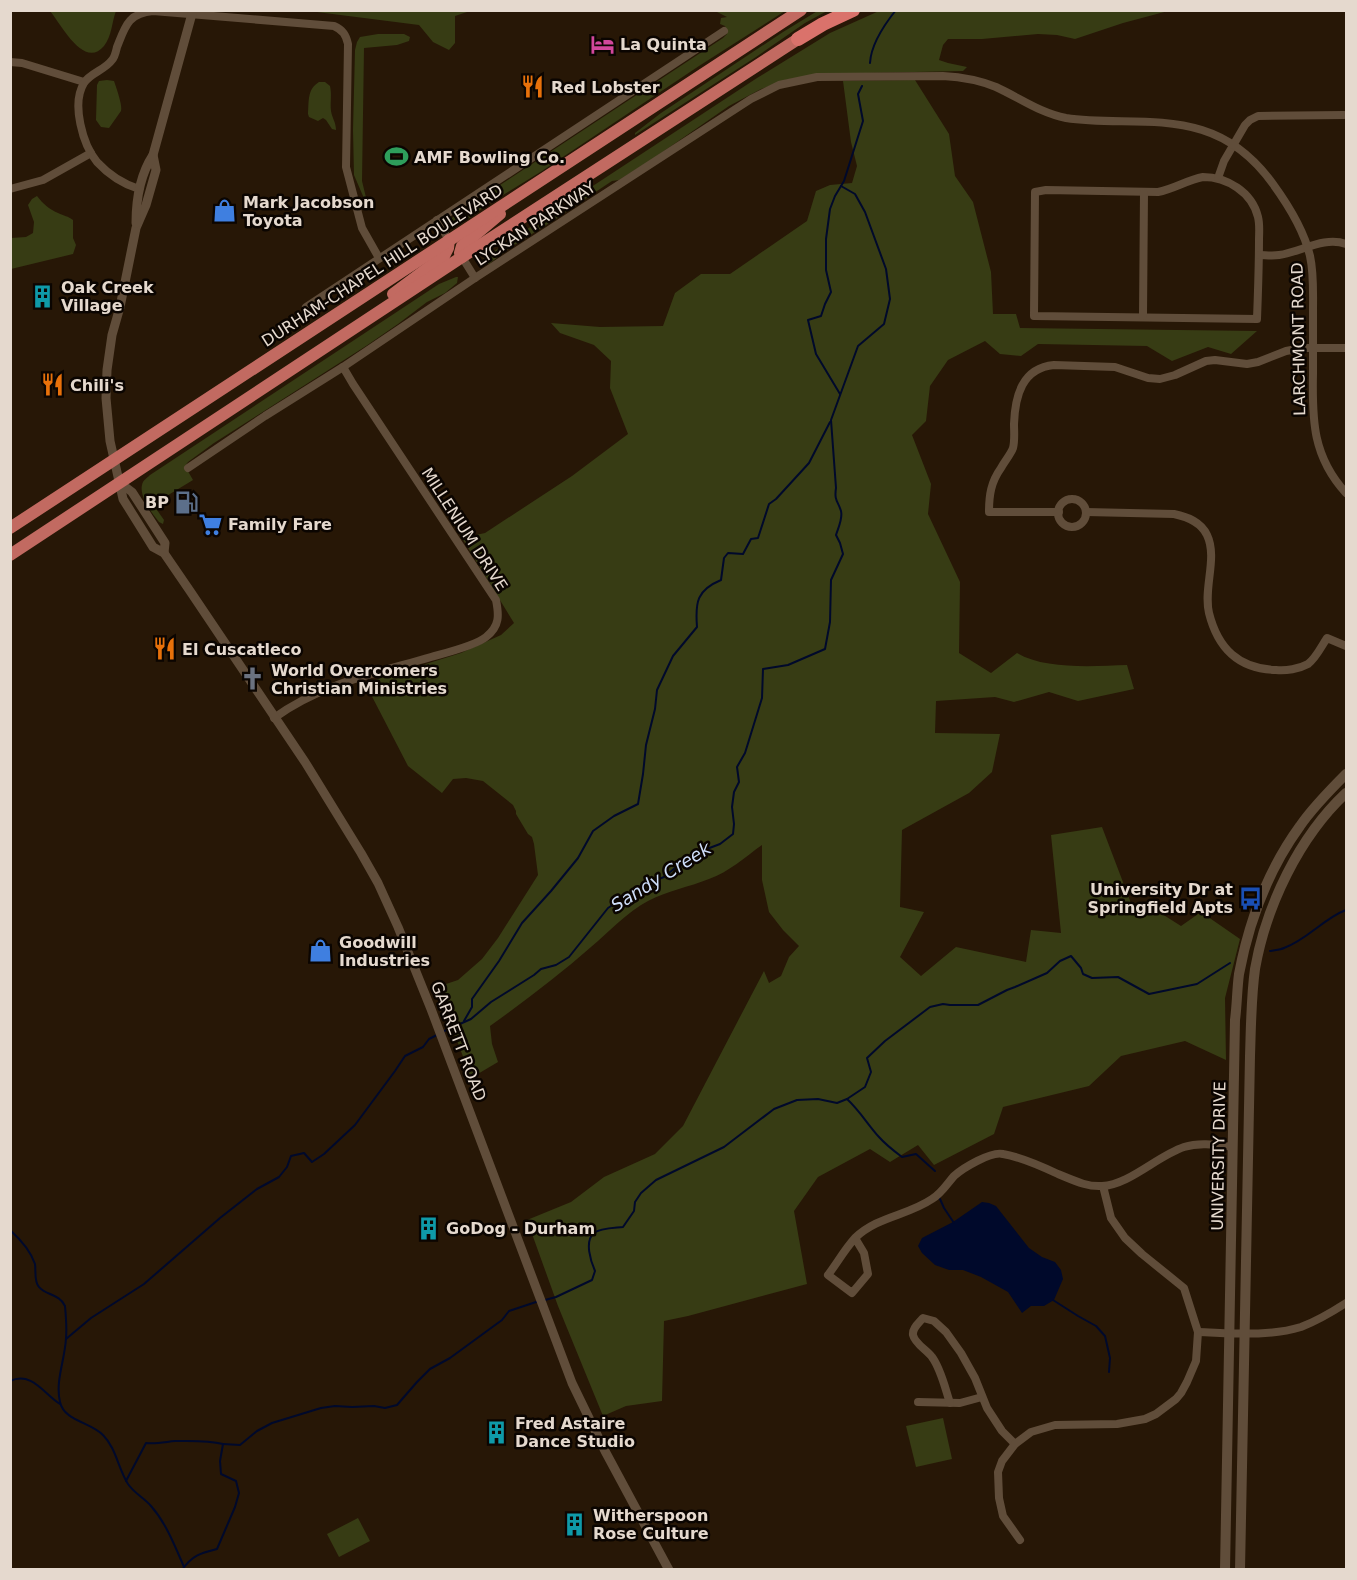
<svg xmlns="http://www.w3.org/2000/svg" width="1357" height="1580" font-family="'DejaVu Sans',sans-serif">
	<rect width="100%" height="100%" fill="#271706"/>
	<!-- green -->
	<g fill="#373c14">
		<path d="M819,10L827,11L805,23L756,57L635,135V133L661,113L783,32Z"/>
		<path d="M50,11H49H116C112,21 112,36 104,46C84,70 61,24 50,11Z"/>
		<path d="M309,11L518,10V11H470L455,16V43L449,50L433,42L419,25Z"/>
		<path d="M715,11H785L699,66L542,171L490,203L461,224L454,225L451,219L456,214L723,38L727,34L725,26L720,24L721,18L727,17Z"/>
		<path d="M879,11H1168L1123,23L1075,39L1057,35L1038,34L982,39H948L943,45L939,60L948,63L967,67L963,71L819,74L785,80L761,89L729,106L651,160L619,180L612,181L567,211L562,215L508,249L489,264H483V259L491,253L757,78L830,33Z"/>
		<path d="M378,34H404L410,37L409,41L397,45L364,48L362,181L369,210L354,175L353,130L355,50L357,42L360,37Z"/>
		<path d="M107,80L114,81C116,87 123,106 121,111C117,117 113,122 109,128L101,127L96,120L97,85L99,81Z"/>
		<path d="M915,80L949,134L955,176L973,202L991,272L993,314H1016L1020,328L1257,331L1231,354L1208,347L1172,361L1147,346L1038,344L1021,356L1000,354L985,341L948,360L930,386L926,421L912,435L931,484L928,514L960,582L959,653L991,673L1017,653C1045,670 1095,666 1127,665L1134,689L1078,701L1049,692L1014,702L995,697L936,701L935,733L1000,734L992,772L969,793L902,830L900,907L924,912L900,957L921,976L956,947L1026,962L1031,930L1061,933L1051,835L1102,827L1134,911L1151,907L1181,926L1201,912L1240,939L1225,998L1226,1060L1185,1041L1121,1056L1089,1086L1003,1107L994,1134L934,1165L918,1145L890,1162L870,1149L818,1177L794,1211L807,1284L688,1316L664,1321L662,1401L626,1406L603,1416L558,1306L527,1220L571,1202L604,1177L655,1154L683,1126L764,971L769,983L781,976L789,957L799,946L783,930L769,912L762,880V845C745,857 729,872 709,879C689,887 667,891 648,901C627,912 609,932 591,947C559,975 525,1001 490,1026L492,1044L498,1062L471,1078L446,1011L440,986L458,980L482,959L498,938L538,875L534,844L532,837L528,834L516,814V811L513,805L483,781L466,778L453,779L442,793L408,766L365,683L461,653L501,635L514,623L462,538L485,533L572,476L628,434L610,388L611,361L594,345L560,333L551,323L600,327L663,326L675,293L701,274H730L807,221L816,191L830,185L852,183L857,166L851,142L843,81Z"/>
		<path d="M319,82H325L330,86C332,95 330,102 331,111C332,118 336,122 336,130L332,129L326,120L323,118L318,121L309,117L308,114C309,102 307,89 319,82Z"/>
		<path d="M37,196C43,204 49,209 58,213C64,216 68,216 73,220V238L76,245L73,254L11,269V238L26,237L33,233L34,222L28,205L32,199Z"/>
		<path d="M456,277H458L457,283L445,293L427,302L398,324L366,346L214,443L188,462L185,466L193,480L165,497L157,505V510L164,520L163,524L159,522C152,513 137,495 143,482C144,480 148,477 150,475L439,284Z"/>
		<path d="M943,1418L952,1459L916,1467L906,1426Z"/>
		<path d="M358,1518L370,1541L339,1557L327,1534Z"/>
	</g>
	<!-- water -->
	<path fill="#00092b" d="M982,1202L989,1203L996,1206L1029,1248L1042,1257L1055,1262L1061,1270L1063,1279L1054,1300L1044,1306H1031L1022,1313L1008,1292L981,1277L963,1270H949L935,1265L922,1253L918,1246L922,1238L953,1222Z"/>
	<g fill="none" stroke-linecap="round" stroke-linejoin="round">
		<!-- stream -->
		<g stroke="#00092b" stroke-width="2">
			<path d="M870,63C871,44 884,25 896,10"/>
			<path d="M840,394L816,354L808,320L821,316L825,304L831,292L826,270V239L830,209L835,196L844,181L863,121L858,94L862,86"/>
			<path d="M1270,951C1275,950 1280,950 1284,948C1307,940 1324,918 1346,910"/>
			<path d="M464,1021L472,1007V999L499,961L522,923L551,891L578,858L593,831L614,816L638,804L643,774L646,745L655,709L657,690L673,656L697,627C695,602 697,590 721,580L724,558L728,553L743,554L751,539L758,538L769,504L776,499L809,463L830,422"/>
			<path d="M442,1032L471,1019L491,1002L534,975L541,969L556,965L569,957L608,908L641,886L664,877L691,855L720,844L733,834L734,824L732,807L734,792L739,782L737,767L745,753L762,698L763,669L788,665L825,649L830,622L831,580L843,554L840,543L836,535C838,528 843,519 841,511C838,501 834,501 836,488L831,420L858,346L884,324L890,299L886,269L865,212L855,194L841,186"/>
			<path d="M847,1099C860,1111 868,1125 879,1137C886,1145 894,1151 902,1157L916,1154L935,1171"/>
			<path d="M940,1199L944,1208L954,1223"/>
			<path d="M10,1230C20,1239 31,1252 35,1264C36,1271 34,1282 39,1287C45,1295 60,1294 65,1306C66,1317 67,1328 66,1338C65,1360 55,1381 60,1402C64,1421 91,1422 103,1435C116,1448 118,1468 128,1484C134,1493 144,1498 151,1506C166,1523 175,1546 184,1567"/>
			<path d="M545,1300L556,1297L592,1280L595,1271C591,1262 584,1241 594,1233C600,1228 614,1228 623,1227L634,1211L635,1202L641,1193L656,1180L724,1147L774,1109L797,1100L818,1099L837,1103L847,1099L865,1087L871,1072L867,1058L885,1041L930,1007L943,1004L950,1005H978L1007,990L1015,987L1047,973L1060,961L1071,956L1081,968L1083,974L1092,978L1118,977L1149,994L1197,984L1230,963"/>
			<path d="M1053,1300L1078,1316L1096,1326L1105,1336L1110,1358L1109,1372"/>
			<path d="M66,1339L91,1318L144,1284L220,1218L257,1189L279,1177L287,1167L291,1156L304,1153L312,1162L324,1154L355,1125L395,1071L405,1056L423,1047L429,1039L437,1035"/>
			<path d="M10,1381C32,1371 44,1394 60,1404"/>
			<path d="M223,1444L240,1445L257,1431L272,1423L321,1408L335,1406L352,1407L374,1406L385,1408L397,1405L417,1382L430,1369L450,1358L502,1320L509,1311L539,1301"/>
			<path d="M126,1481L146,1443C156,1444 165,1442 175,1441C191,1441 207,1440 223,1444L220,1461L221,1474L236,1481L239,1493L235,1507L217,1549C201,1553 192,1555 182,1570"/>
		</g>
		<!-- minor -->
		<g stroke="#604d3a" stroke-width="8">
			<path d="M10,62L22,63L84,82"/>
			<path d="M1203,177C1227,177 1252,192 1258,217C1260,225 1259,233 1259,240C1259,266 1258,293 1257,319L1034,316L1035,192L1046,190L1158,192C1174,189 1187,180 1203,177Z"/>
			<path d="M1218,178L1224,161L1245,125L1250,120L1258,116L1344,115"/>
			<path d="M10,189L43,180L91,153"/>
			<path d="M139,189C123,184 109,175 97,162C83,145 71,104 84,83C90,73 105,70 112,60C115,57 116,51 117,47C125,27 128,13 153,11L334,26C343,30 346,35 348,44L346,167L362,228L379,258"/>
			<path d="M437,220L449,240"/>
			<path d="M1259,255C1265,255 1272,256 1279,255C1301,252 1324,236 1346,244"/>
			<path d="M462,257L475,278"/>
			<path d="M306,307L724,31"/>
			<path d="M1143,316L1144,193"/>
			<path d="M188,468L265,416L343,367L475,278L751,99L779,85L817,77L943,76C961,77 979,80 996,87C1020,98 1040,113 1066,118C1111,125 1157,116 1202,130C1231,139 1255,159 1273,184C1289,206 1304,230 1310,256C1314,274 1313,293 1313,311C1313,332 1313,353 1313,374C1312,421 1313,457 1346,493"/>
			<circle cx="1072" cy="513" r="14"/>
			<path d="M1059,512H989C989,495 991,482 1001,468C1004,462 1011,454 1013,448C1015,440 1014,431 1014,424C1015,396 1022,368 1054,365L1115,367L1148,378L1160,379L1175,375L1206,361L1215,360L1247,364L1258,362L1286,351L1302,348H1346"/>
			<path d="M1086,512L1174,514C1188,517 1201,522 1207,535C1218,558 1203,588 1209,613C1218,649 1239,669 1276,670C1286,671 1299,669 1308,664C1316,658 1321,647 1327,638L1346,646"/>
			<path d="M274,718C320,684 377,673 431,657C445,653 475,646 486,637C500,626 499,615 496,600L353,384L343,367"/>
			<path d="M855,1238L864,1253L868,1274L852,1293L828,1275C837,1263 845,1249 855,1238C878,1216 907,1216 932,1199C941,1194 947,1184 954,1176C963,1168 991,1151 1003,1154C1021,1157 1041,1166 1058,1174C1073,1180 1086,1187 1102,1186C1129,1185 1157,1156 1184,1147C1200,1142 1217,1145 1233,1147"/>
			<path d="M1198,1332C1231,1333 1268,1337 1301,1327C1317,1321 1332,1312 1346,1303"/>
			<path d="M918,1402L960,1403L982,1397"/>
			<path d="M950,1403C945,1388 941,1369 932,1357C927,1350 915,1344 913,1335C912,1328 919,1323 923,1318L934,1321L946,1332L961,1353L975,1378L987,1408L1002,1431L1015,1444"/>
			<path d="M1020,1540L1003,1516L999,1498L998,1472L1002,1461L1015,1444L1031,1432L1055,1425L1117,1424L1145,1419L1156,1414L1176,1399L1181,1393L1187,1382L1196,1361L1198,1332L1184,1288L1142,1254L1125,1238L1111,1218L1103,1186"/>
		</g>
		<!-- tertiary -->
		<g stroke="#604d3a" stroke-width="9">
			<path d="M153,155L156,170L146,205L136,228L120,307L112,335L107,370L106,398L110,441L123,499L153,547L164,553L190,591L305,762L361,853L378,883L398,927L431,1009L572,1383L605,1451L669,1570"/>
			<path d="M136,223C136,198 140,175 153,155L193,10"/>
			<path d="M120,483L132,492L165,543L164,553"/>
		</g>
		<!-- secondary -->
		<g stroke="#604d3a" stroke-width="10">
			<path d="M1225,1570L1235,1020C1237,1005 1237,989 1239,974C1249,921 1268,870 1300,826C1313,807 1330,790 1346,774"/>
			<path d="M1240,1570L1250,1056C1251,1027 1251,998 1255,969C1266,906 1299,837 1346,793"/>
		</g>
		<!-- trunk -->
		<g stroke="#c26a61" stroke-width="12">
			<path d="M462,257L460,253L462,246L500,214"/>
			<path d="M393,294L444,256L448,248L449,240"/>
			<path d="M10,528L801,10"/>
			<path d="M10,555L462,257L798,39"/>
		</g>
		<!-- motorway -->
		<path stroke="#da726b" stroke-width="14" d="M798,39L823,24L853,10"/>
	</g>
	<!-- icons -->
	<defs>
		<symbol id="hotel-bare" viewBox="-9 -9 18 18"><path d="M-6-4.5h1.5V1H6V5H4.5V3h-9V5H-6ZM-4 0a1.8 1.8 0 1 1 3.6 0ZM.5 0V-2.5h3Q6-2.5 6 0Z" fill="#d1479c" stroke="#0b0501" stroke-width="2.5" paint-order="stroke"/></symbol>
		<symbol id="restaurant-bare" viewBox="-9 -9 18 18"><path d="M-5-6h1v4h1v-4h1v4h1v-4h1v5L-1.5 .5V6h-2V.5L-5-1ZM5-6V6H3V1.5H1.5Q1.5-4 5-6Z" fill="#e8710a" stroke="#0b0501" stroke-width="2.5" paint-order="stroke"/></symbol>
		<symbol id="stadium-bare" viewBox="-9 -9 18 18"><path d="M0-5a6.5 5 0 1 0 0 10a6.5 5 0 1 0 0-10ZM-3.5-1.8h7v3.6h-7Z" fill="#2e9e5b" stroke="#0b0501" stroke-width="2.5" paint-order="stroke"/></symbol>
		<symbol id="shop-bare" viewBox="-9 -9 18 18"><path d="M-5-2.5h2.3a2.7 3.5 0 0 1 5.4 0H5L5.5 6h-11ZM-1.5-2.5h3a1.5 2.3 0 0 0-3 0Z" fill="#3f7fe0" stroke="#0b0501" stroke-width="2.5" paint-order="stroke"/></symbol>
		<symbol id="building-bare" viewBox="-9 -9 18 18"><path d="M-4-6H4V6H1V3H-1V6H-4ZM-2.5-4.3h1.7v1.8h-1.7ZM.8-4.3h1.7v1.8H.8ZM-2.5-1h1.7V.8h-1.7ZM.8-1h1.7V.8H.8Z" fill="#0f9aa8" stroke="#0b0501" stroke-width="2.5" paint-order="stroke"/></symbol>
		<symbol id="fuel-bare" viewBox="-9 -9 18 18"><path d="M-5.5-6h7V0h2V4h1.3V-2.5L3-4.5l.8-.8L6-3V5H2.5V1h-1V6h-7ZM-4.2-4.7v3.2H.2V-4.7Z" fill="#5c6f8a" stroke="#0b0501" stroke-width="2.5" paint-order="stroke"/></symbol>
		<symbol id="supermarket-bare" viewBox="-9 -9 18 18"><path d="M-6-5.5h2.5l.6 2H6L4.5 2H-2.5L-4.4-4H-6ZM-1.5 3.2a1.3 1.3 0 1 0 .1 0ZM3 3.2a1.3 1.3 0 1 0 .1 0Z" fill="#3f7fe0" stroke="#0b0501" stroke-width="2.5" paint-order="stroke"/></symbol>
		<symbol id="church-bare" viewBox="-9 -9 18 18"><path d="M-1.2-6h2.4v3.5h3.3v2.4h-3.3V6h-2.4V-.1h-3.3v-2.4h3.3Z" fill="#6b7280" stroke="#0b0501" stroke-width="2.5" paint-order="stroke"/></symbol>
		<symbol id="bus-bare" viewBox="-9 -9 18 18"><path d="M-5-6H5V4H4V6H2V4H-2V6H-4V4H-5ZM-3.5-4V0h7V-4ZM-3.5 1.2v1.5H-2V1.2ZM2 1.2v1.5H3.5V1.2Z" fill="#1a4fb4" stroke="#0b0501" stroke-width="2.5" paint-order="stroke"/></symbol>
	</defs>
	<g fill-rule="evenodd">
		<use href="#hotel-bare" x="586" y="28" width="33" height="33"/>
		<use href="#restaurant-bare" x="516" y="70" width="33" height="33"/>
		<use href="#stadium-bare" x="380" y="140" width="33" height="33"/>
		<use href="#shop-bare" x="208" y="194" width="33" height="33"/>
		<use href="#building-bare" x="26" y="280" width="33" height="33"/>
		<use href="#restaurant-bare" x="36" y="368" width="33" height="33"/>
		<use href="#fuel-bare" x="170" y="486" width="33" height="33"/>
		<use href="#supermarket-bare" x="194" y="508" width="33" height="33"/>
		<use href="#restaurant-bare" x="148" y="632" width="33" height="33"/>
		<use href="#church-bare" x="236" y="662" width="33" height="33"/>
		<use href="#bus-bare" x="1234" y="882" width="33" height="33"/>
		<use href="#shop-bare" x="304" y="934" width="33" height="33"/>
		<use href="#building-bare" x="412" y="1212" width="33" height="33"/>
		<use href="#building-bare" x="480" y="1416" width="33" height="33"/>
		<use href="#building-bare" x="558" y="1508" width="33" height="33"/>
	</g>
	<g text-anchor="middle" stroke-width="5" stroke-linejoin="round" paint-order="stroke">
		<!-- poi labels -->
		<g font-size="16" font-weight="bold" fill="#e5d9ce" stroke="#0b0501" text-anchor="start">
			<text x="620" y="50">La Quinta</text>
			<text x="551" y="93">Red Lobster</text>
			<text x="414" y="163">AMF Bowling Co.</text>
			<text x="243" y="208">Mark Jacobson<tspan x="243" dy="18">Toyota</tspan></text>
			<text x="61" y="293">Oak Creek<tspan x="61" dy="18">Village</tspan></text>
			<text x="70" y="391">Chili's</text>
			<text x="169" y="508" text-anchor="end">BP</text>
			<text x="228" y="530">Family Fare</text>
			<text x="182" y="655">El Cuscatleco</text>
			<text x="271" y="676">World Overcomers<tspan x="271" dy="18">Christian Ministries</tspan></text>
			<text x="1233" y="895" text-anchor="end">University Dr at<tspan x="1233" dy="18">Springfield Apts</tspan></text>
			<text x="339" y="948">Goodwill<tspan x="339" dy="18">Industries</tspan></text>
			<text x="446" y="1234">GoDog - Durham</text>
			<text x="515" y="1429">Fred Astaire<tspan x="515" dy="18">Dance Studio</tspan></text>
			<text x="593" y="1521">Witherspoon<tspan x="593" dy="18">Rose Culture</tspan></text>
		</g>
		<!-- street labels -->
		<g font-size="16" fill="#e5d9ce" stroke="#0b0501">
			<text transform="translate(535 223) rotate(-33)" y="6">LYCKAN PARKWAY</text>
			<text transform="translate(382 265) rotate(-33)" y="6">DURHAM-CHAPEL HILL BOULEVARD</text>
			<text transform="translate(1298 339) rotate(-91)" y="6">LARCHMONT ROAD</text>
			<text transform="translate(465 529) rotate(57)" y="6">MILLENIUM DRIVE</text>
			<text transform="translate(459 1041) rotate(69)" y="6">GARRETT ROAD</text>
			<text transform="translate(1218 1156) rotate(-89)" y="6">UNIVERSITY DRIVE</text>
		</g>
		<!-- water labels -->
		<g font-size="18" font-style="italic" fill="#ceddf8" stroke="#0b0501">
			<text transform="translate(661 877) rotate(-32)" y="6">Sandy Creek</text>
		</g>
	</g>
	<!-- border -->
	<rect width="1357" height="1580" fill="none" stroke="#e5d9ce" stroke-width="24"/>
</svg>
